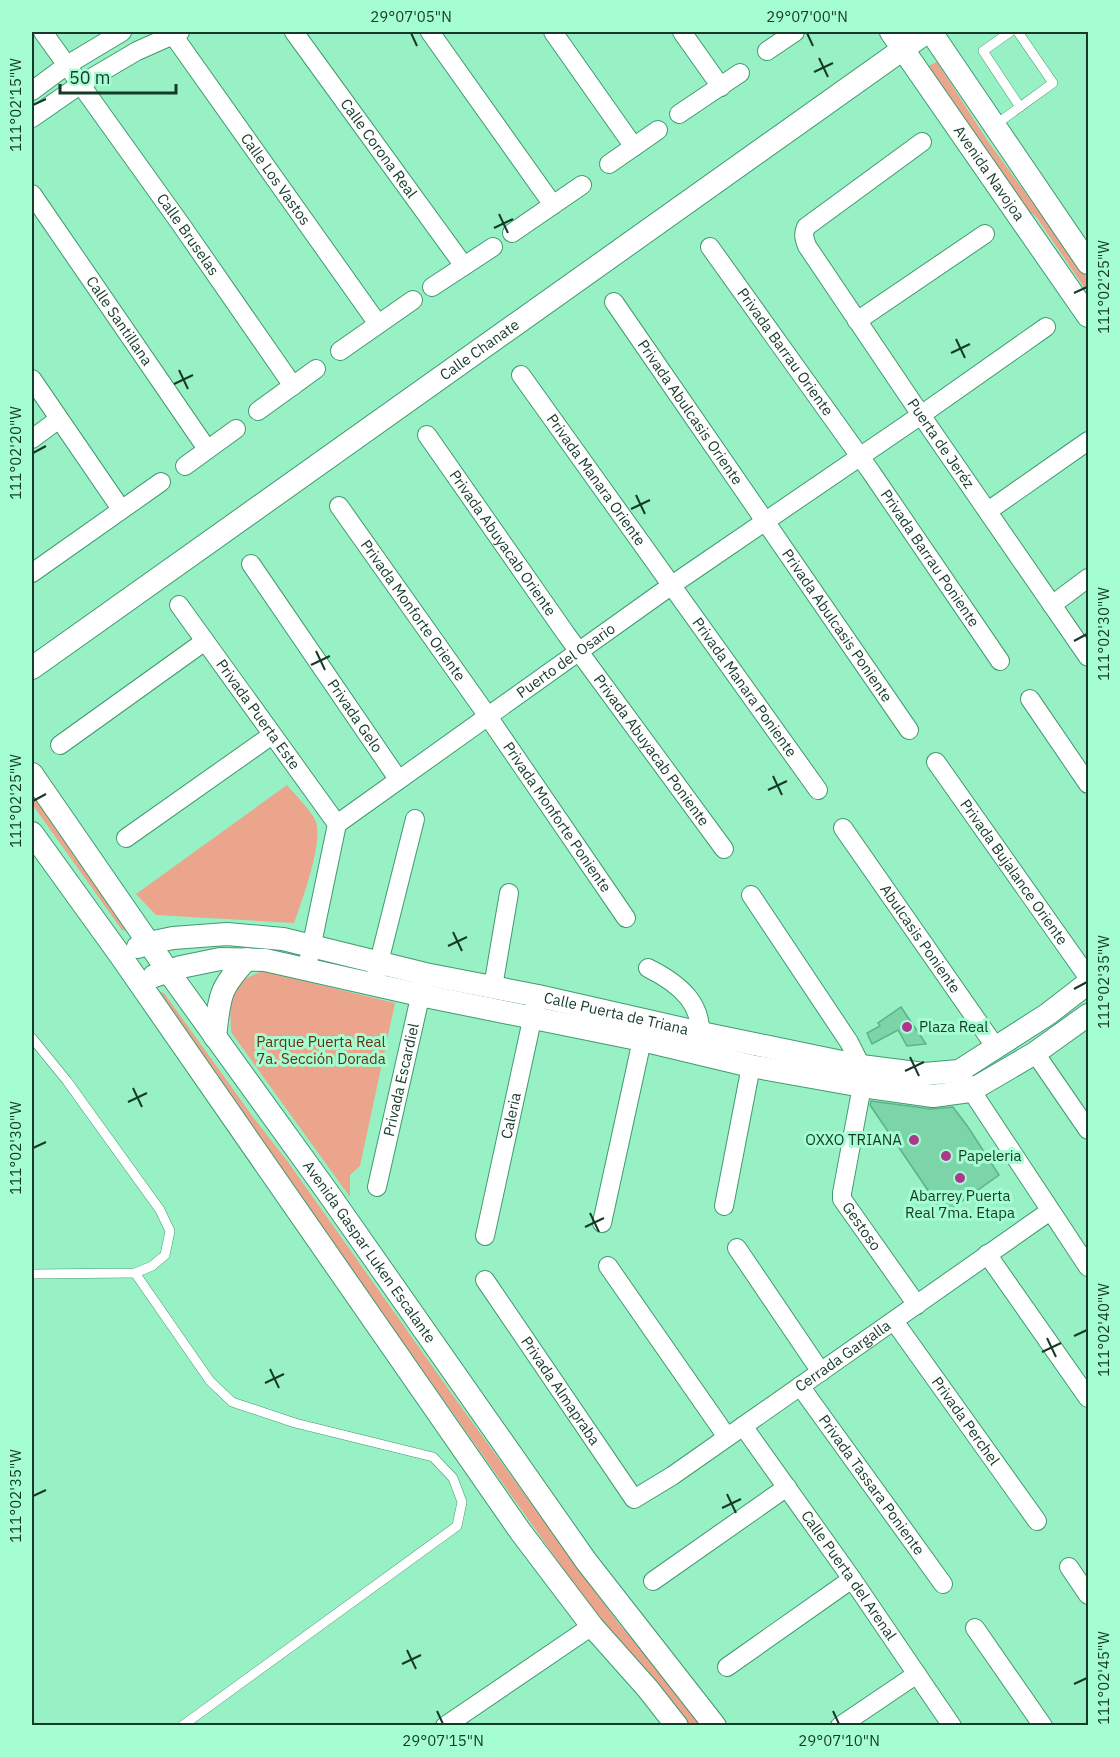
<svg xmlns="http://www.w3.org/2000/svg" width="1120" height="1757" font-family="'IBM Plex Sans',sans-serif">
	<rect width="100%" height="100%" fill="#98f1c4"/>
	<!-- green -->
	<g fill="#eaa58c">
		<path d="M937,62L987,140L1088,279V293L1037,218L1019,202L933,76L928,66Z"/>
		<path d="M287,785C294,794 312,811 316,822C323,843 302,901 294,923L156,915L136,894Z"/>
		<path d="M32,793L127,927L126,931L122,930L32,804Z"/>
		<path d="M262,971L395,1003L360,1166L350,1175V1197L231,1032L230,1005L241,981Z"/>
		<path d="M159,992L164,993L253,1117L288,1162L459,1404L619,1624L685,1699L704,1725H688L584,1598L158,997Z"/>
	</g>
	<!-- building -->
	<g fill="#7cd5a9" stroke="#5ab389" stroke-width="1.5">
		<path d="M901,1007L926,1044L907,1046L898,1030L872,1044L867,1033L880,1026L878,1023Z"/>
		<path d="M871,1101L931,1109L953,1107L968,1127L999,1175L944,1214L870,1105Z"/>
	</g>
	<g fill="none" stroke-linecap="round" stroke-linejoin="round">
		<defs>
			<g id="service">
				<path d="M1010,32L983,51L1020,107"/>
				<path d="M995,125L1053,83L1018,32"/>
				<path d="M32,1038L67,1081L160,1210L170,1231L165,1255L152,1266L135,1273L32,1274"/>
				<path d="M135,1273L210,1381L232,1402L295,1423L433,1457L453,1478L462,1502L457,1526L182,1726"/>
			</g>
			<g id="minor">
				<path id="s1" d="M43,32L182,226L293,386"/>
				<path id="s2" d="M294,32L464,266"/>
				<path d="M430,32L553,205"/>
				<path d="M553,32L634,147"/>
				<path d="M682,32L721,87"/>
				<path id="s3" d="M173,35L378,324"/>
				<path d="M767,51L795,32"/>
				<path d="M32,91L67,65L122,32"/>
				<path d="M679,114L740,73"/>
				<path d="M32,118L81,84L137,51L180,32"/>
				<path id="s4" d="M922,142L806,227C803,234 804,238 807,246L921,415L1088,657"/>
				<path d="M609,164L658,130"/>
				<path id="s5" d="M32,194L207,449"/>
				<path d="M512,233L582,185"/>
				<path id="s6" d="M710,247L871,472L1000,661"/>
				<path d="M432,287L493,247"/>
				<path id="s7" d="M614,302L909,730"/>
				<path d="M857,321L985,234"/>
				<path d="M340,351L413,300"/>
				<path id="s8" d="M521,375L818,790"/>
				<path d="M32,379L121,509"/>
				<path d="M258,411L316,369"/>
				<path id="s9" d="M427,435L566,634L724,849"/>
				<path d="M32,439L59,419"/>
				<path d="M185,466L236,429"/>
				<path id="s10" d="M339,506L487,715L626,918"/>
				<path d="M988,511L1088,441"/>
				<path id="s11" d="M251,564L398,779"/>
				<path d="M32,573L161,482"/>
				<path id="s12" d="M179,605L337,824"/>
				<path d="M1052,605L1088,578"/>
				<path d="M1030,699L1088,784"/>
				<path d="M60,745L205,641"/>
				<path id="s13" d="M936,762L1085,973L1088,984"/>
				<path id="s14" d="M843,828L990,1039L994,1049"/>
				<path d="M126,838L272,735"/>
				<path id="s15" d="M751,895L849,1042L861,1066L862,1086L842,1193V1199L917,1305"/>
				<path id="s16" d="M309,958L337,824L672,585L921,415L1046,327"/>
				<path d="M648,968C680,984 706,1005 699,1044"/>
				<path d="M376,974L415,819"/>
				<path d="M493,987L509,893"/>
				<path d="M1035,1053L1088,1130"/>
				<path d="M965,1081L1088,1267"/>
				<path id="s17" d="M377,1187L423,984"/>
				<path d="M724,1206L751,1066"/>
				<path d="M602,1223L642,1040"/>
				<path id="s18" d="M485,1236L535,1006"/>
				<path d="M737,1248L821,1372"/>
				<path d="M987,1254L1088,1398"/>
				<path d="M608,1266L727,1437"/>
				<path id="s19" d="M485,1280L634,1499L672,1476L1050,1211"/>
				<path id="s20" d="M894,1321L1037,1521"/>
				<path id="s21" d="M800,1386L943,1584"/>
				<path id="s22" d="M743,1426L852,1579L952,1726"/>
				<path d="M1069,1567L1088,1595"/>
				<path d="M653,1581L787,1487"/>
				<path d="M975,1628L1043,1726"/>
				<path d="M727,1667L852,1579"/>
				<path d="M445,1726L592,1626"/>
				<path d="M840,1726L917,1674"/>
			</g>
			<g id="tertiary">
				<path id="s23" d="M891,32L1088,316"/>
				<path d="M931,32L1088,263"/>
				<path id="s24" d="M32,668L927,32"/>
				<path id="s25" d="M32,774L168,971L326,1190L586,1561L715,1726"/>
				<path d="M32,833L120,955L520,1531L592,1626L648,1689L677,1726"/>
				<path id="s26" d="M138,947L149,943L173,938L227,934L283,939L425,974L538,996L701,1033L861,1066L924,1074L959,1071L1048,1014L1088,983"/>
				<path d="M154,976L181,967L220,959L265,960L420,995L642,1040L751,1066L862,1086L933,1096L970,1091L1035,1053L1088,1015"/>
				<path d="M215,1037C220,996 218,990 247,959"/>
			</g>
		</defs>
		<!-- service casing -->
		<use href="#service" stroke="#409a71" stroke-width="10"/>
		<!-- minor casing -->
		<use href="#minor" stroke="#409a71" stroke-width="20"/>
		<!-- tertiary casing -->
		<use href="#tertiary" stroke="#409a71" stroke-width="24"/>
		<!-- service -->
		<use href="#service" stroke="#fff" stroke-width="9"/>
		<!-- minor -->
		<use href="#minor" stroke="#fff" stroke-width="18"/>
		<!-- tertiary -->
		<use href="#tertiary" stroke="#fff" stroke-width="22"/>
	</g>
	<!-- ticks -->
	<path fill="none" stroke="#153a29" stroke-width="2" d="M411,33L417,46M807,33L813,46M819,58L828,77M814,72L833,63M33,105L46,99M499,214L508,233M494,228L513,219M1074,293L1087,287M956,339L965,358M951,353L970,344M179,370L188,389M174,384L193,375M33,453L46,446M636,495L645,514M631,509L650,500M1074,641L1087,634M316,651L325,670M311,665L330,656M773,776L782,795M768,790L787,781M33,801L46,794M453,932L462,951M448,946L467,937M1074,989L1087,982M910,1057L919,1076M905,1071L924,1062M133,1088L142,1107M128,1102L147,1093M33,1148L46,1142M590,1213L599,1232M585,1227L604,1218M1074,1336L1087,1330M1047,1338L1056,1357M1042,1352L1061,1343M270,1369L279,1388M265,1383L284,1374M727,1494L736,1513M33,1496L46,1490M722,1508L741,1499M407,1650L416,1669M402,1664L421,1655M1074,1684L1087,1678M437,1711L443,1724M833,1711L839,1724"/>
	<!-- markers -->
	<g fill="#ae368c" stroke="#a5fed1" stroke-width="2">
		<circle cx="907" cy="1027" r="6"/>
		<circle cx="914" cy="1140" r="6"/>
		<circle cx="946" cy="1156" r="6"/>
		<circle cx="960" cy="1178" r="6"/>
	</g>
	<g text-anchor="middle" stroke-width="6" stroke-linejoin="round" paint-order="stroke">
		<!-- street labels -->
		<g font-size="15" fill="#153a29" stroke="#a5fed1">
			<text dy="5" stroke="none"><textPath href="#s2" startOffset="144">Calle Corona Real</textPath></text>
			<text dy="5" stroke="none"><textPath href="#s23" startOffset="172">Avenida Navojoa</textPath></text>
			<text dy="5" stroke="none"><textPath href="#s3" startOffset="177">Calle Los Vastos</textPath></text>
			<text dy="5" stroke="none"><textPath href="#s1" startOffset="249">Calle Bruselas</textPath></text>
			<text dy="5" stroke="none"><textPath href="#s5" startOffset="154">Calle Santillana</textPath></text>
			<text dy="5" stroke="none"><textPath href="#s24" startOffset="549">Calle Chanate</textPath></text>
			<text dy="5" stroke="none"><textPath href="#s6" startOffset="129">Privada Barrau Oriente</textPath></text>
			<text dy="5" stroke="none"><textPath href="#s7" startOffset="134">Privada Abulcasis Oriente</textPath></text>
			<text dy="5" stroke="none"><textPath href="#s4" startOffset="402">Puerta de Jeréz</textPath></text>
			<text dy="5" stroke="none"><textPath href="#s8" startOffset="129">Privada Manara Oriente</textPath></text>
			<text dy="5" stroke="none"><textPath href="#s9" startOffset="132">Privada Abuyacab Oriente</textPath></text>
			<text dy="5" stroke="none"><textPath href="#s6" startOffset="381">Privada Barrau Poniente</textPath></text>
			<text dy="5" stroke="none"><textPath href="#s10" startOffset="128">Privada Monforte Oriente</textPath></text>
			<text dy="5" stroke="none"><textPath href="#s7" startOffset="393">Privada Abulcasis Poniente</textPath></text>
			<text dy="5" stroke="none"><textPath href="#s16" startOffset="418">Puerto del Osario</textPath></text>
			<text dy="5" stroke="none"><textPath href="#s8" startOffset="384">Privada Manara Poniente</textPath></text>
			<text dy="5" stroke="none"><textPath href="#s12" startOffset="135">Privada Puerta Este</textPath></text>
			<text dy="5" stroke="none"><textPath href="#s11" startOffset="184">Privada Gelo</textPath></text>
			<text dy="5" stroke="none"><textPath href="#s9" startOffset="387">Privada Abuyacab Poniente</textPath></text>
			<text dy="5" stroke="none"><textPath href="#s10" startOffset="380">Privada Monforte Poniente</textPath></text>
			<text dy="5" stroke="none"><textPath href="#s13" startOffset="135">Privada Bujalance Oriente</textPath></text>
			<text dy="5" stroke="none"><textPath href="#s14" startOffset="135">Abulcasis Poniente</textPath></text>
			<text dy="5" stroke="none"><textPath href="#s26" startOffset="488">Calle Puerta de Triana</textPath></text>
			<text dy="5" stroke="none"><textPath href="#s17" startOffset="110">Privada Escardiel</textPath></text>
			<text dy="5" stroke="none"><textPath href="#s18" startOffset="123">Caleria</textPath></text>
			<text dy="5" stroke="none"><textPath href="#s15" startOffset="372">Gestoso</textPath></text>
			<text dy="5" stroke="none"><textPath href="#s25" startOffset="585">Avenida Gaspar Luken Escalante</textPath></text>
			<text dy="5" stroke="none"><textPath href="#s19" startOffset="518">Cerrada Gargalla</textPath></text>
			<text dy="5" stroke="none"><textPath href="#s19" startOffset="134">Privada Almapraba</textPath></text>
			<text dy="5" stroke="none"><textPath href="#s20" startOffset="123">Privada Perchel</textPath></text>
			<text dy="5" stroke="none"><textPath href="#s21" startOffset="122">Privada Tassara Poniente</textPath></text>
			<text dy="5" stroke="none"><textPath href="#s22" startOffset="183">Calle Puerta del Arenal</textPath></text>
		</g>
		<!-- poi labels -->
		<g font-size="15" fill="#153a29" stroke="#a5fed1" text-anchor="start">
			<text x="919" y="1032">Plaza Real</text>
			<text x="902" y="1145" text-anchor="end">OXXO TRIANA</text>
			<text x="958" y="1161">Papeleria</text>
			<text x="960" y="1201" text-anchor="middle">Abarrey Puerta<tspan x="960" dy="17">Real 7ma. Etapa</tspan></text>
		</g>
		<!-- park labels -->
		<g font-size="15" fill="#6a2f17" stroke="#a5fed1">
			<text x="321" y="1047">Parque Puerta Real<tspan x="321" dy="17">7a. Sección Dorada</tspan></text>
		</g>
	</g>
	<!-- border -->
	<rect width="1120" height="1757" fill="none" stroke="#a5fed1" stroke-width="66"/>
	<!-- scale -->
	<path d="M60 84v9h116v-9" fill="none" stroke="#153a29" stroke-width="3"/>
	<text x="69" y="84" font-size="18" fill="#153a29" stroke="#a5fed1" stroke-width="4.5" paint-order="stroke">50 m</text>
	<rect x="33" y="33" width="1054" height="1691" fill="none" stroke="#153a29" stroke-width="2"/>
	<g font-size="15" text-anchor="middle" fill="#153a29">
		<text x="411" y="22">29°07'05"N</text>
		<text x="807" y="22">29°07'00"N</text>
		<text transform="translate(16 105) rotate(-90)" y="5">111°02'15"W</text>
		<text transform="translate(1104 287) rotate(-90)" y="5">111°02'25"W</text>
		<text transform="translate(16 453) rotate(-90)" y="5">111°02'20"W</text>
		<text transform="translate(1104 634) rotate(-90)" y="5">111°02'30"W</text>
		<text transform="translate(16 801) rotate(-90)" y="5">111°02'25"W</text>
		<text transform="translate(1104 982) rotate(-90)" y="5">111°02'35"W</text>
		<text transform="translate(16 1148) rotate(-90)" y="5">111°02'30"W</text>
		<text transform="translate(1104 1330) rotate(-90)" y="5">111°02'40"W</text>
		<text transform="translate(16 1496) rotate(-90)" y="5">111°02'35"W</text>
		<text transform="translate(1104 1678) rotate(-90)" y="5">111°02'45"W</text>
		<text x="443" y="1746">29°07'15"N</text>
		<text x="839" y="1746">29°07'10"N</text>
	</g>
</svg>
